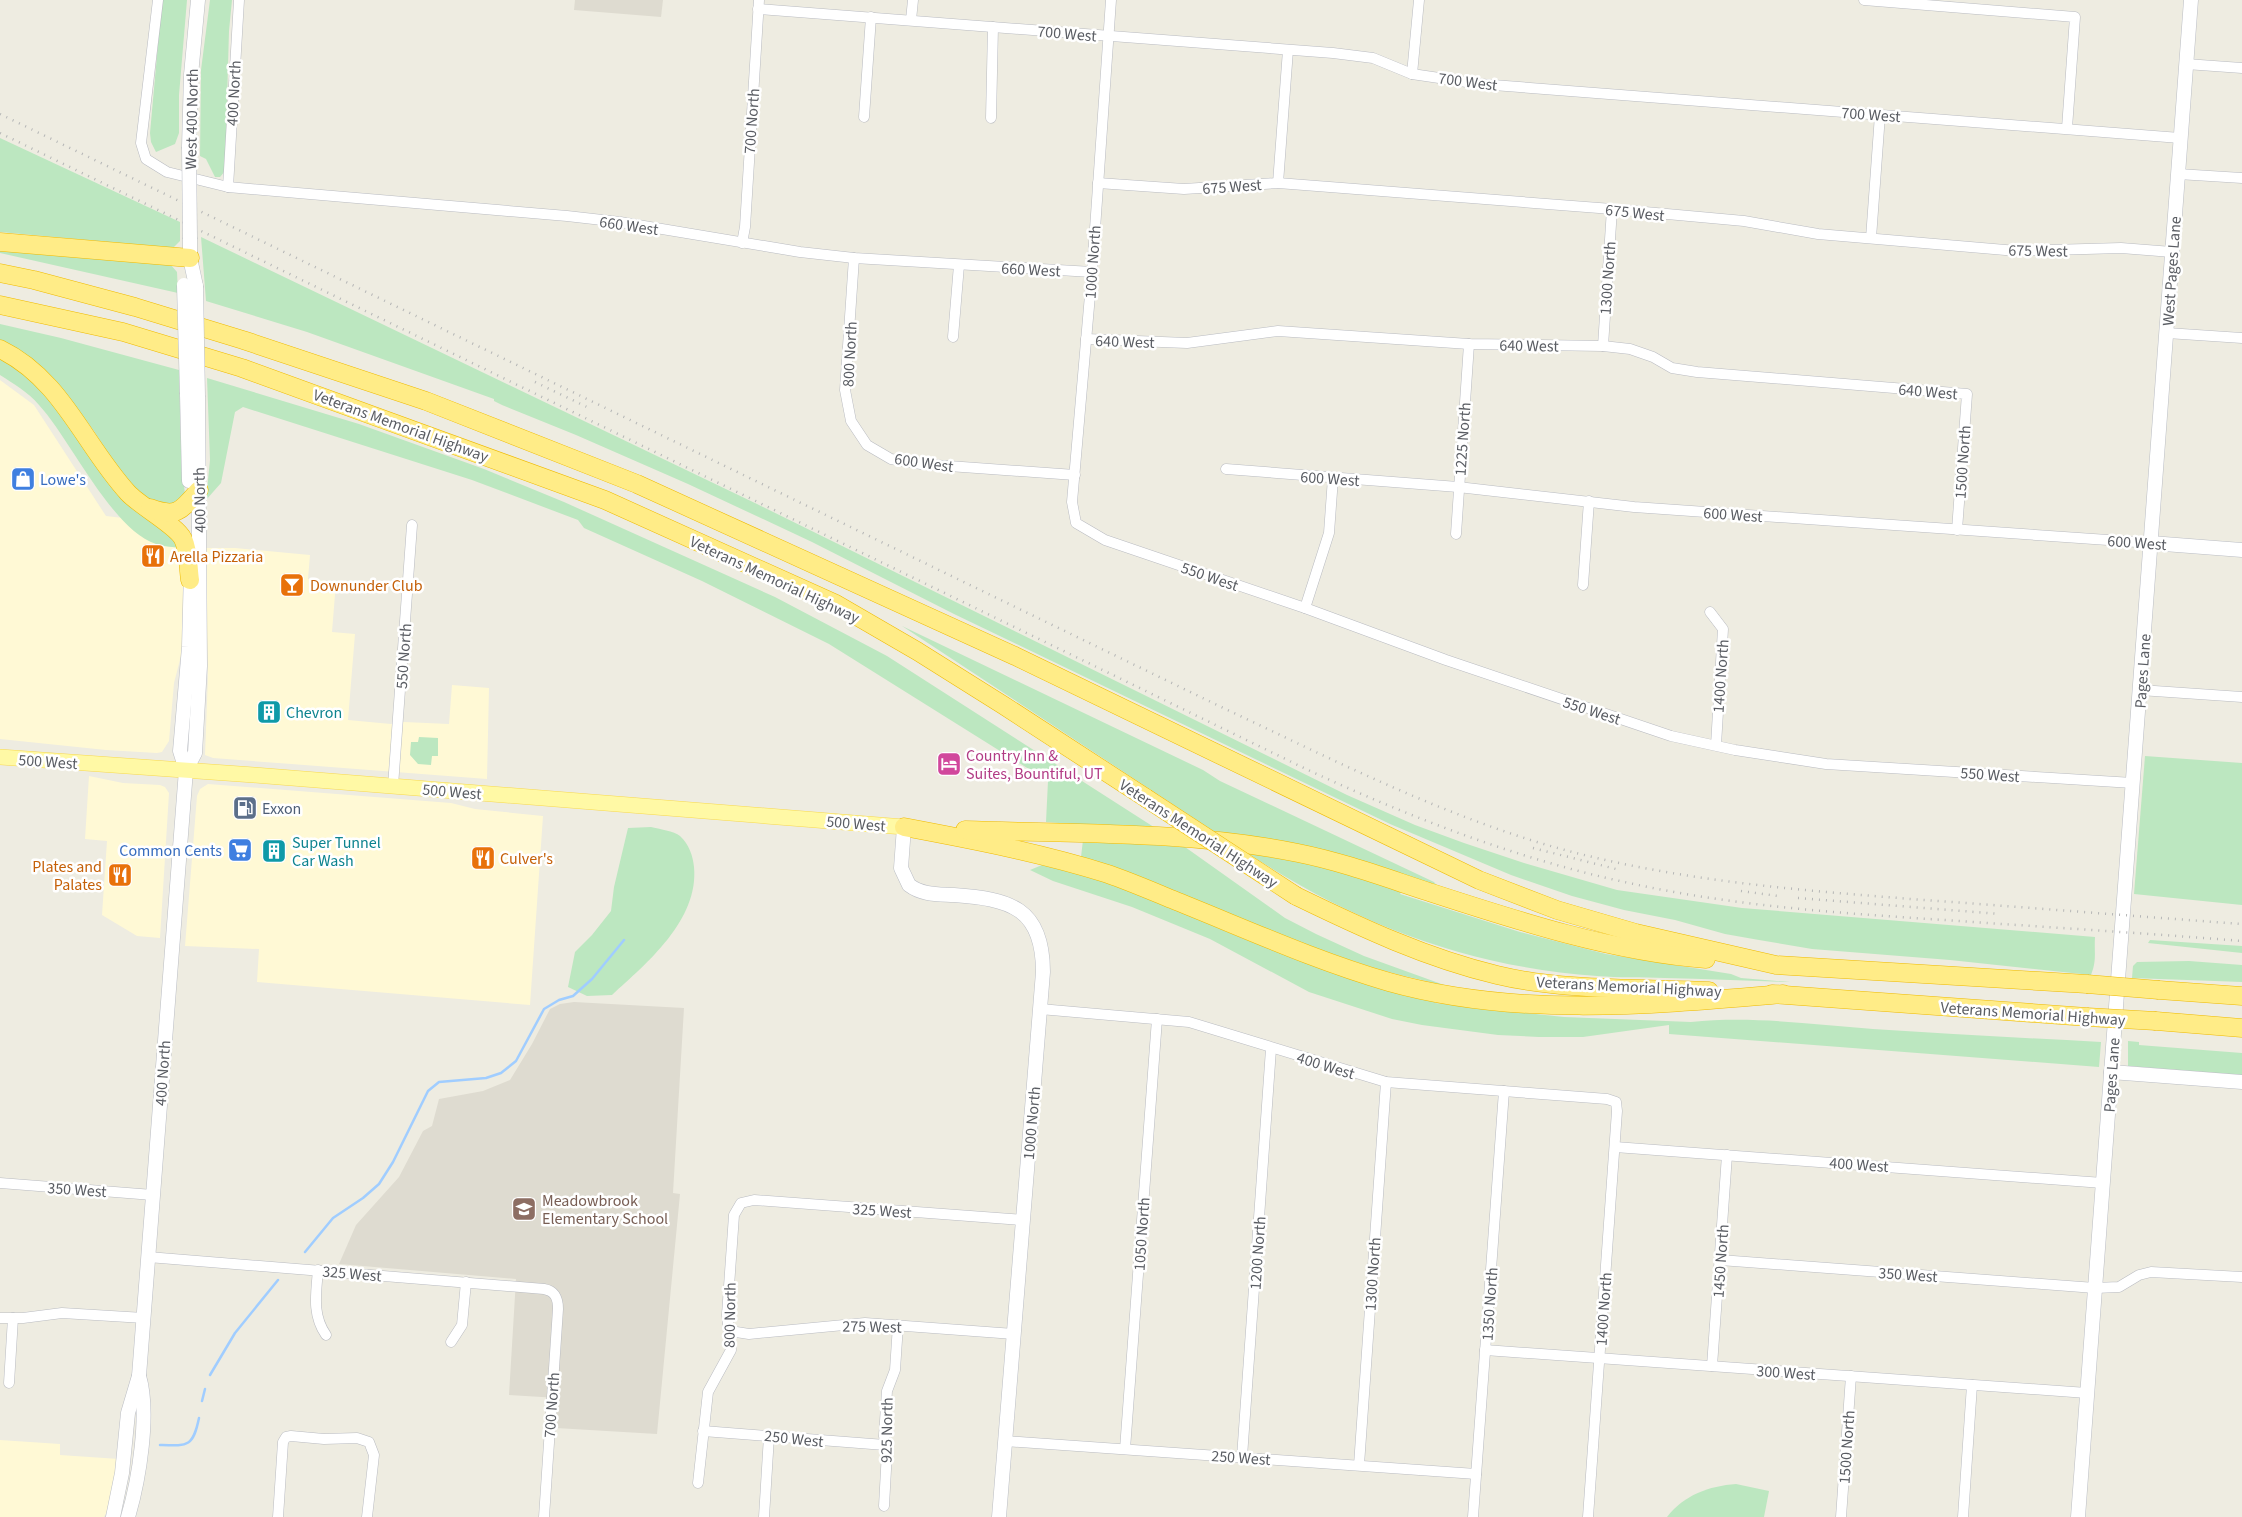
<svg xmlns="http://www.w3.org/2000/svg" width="2242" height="1517" font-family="'Source Sans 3',sans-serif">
	<rect width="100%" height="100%" fill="#eeece1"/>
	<!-- commercial -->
	<g fill="#fff9d5">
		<path d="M0,380L34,405L106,516L157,522L176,533L184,568L182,652L174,683L169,741L162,752L157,753L106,750L0,739Z"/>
		<path d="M205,548H235L310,555L308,579L336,582L332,632L355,634L348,720L391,724L404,722L449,724L452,685L489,688L487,779L213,758L205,755L208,676Z"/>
		<path d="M89,776L123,783L160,785L165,787L169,793L160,938L137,936L102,915L107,841L85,839Z"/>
		<path d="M208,784L451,803L475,809L543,816L530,1005L257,982L259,949L185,946L197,796L200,789Z"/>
		<path d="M0,1440L60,1444V1455L119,1459L109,1508L104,1517H0Z"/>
	</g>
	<!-- education -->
	<g fill="#dedbd0">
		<path d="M575,0H663L661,17L574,10Z"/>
		<path d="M574,1002L684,1008L673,1193L680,1194L657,1434L556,1428L558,1398L509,1395L516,1279L339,1264L356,1225L399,1177L423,1131L432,1126L439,1099L483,1091L510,1080L532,1044L550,1009L560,1004Z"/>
	</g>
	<!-- green -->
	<g fill="#bce7c0">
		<path d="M162,0H187L179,95V133L175,144L156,152L151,142L150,133Z"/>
		<path d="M210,0H232L229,31L225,171L220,177H215L206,159L200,156L201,70Z"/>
		<path d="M0,138L180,222V241L173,248L0,232Z"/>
		<path d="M201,237L757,504L1347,795L1415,825L1464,843L1524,863L1617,890L1742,908L2095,937C2094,953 2097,960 2091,975L1950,960L1812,949L1759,940L1725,934L1675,920L1624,910L1572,896L1511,875L1390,824L954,614L812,542L688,484L576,435L502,405L494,401V399L307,332L206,301Z"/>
		<path d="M0,248L122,261L170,264L177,272L178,293L0,253Z"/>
		<path d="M0,324L61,338L179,370L181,452L185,495L180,502L160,508L133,488L121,474L94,431L66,395L0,342Z"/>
		<path d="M0,355L16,364L166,527L183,548C174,547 164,547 156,544C112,530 71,440 39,405C28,392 14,384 0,375Z"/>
		<path d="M207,378L359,424L484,469L564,502L775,597L887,656L1160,831L1046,822L1048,781L829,644L702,581L584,528L578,520L472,480L243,407L235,412L221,483L206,500L210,460Z"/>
		<path d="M902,626L1203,770L1220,781L1434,882L1438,887L1221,836Z"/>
		<path d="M419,737L438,738V756H432L431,765L418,764L410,755L411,742H418Z"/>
		<path d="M2145,756L2242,763V905L2134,894Z"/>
		<path d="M651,827C659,829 674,831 680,836C689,844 693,856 694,867C699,920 647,963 612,995L587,996L568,987L575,952L592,935L611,911L614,887L628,828Z"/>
		<path d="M1083,840L1185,847L1285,918L1316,934L1364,956L1447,986C1418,979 1388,973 1359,963C1265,932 1175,888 1081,857Z"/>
		<path d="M1246,852L1325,867L1402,890L1400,894L1520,932L1606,954L1731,974L1741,978L1790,982C1749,981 1707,979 1665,978C1642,977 1619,978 1597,976C1468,967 1353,923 1246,852Z"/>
		<path d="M1042,865C1116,879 1183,915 1252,942C1312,965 1373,981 1434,999L1435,1003L1564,1017L1691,1022C1750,1016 1814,1024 1873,1029C1949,1034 2025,1038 2101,1042L2099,1067L1669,1034V1025L1583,1037H1539L1498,1035L1422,1025L1392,1019L1309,992L1210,939L1132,907L1053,881L1030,870Z"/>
		<path d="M2150,940L2242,946V953L2148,943Z"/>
		<path d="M2189,961L2242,965V982L2132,978L2133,966L2137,962Z"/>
		<path d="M2128,1041L2139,1042V1045L2242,1053V1075L2128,1066Z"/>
		<path d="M1736,1484L1769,1491L1764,1517H1667C1684,1495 1709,1486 1736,1484Z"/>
	</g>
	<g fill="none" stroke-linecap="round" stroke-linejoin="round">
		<!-- stream -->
		<g stroke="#a0cdff" stroke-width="2.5">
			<path d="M305,1252L333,1218L363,1198L379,1184L393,1162L428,1091L439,1082L486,1078L501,1073L516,1061L544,1009L559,1000L573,996L592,979L624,940"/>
			<path d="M210,1375L235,1333L278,1280"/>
			<path d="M202,1401L205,1389"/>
			<path d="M160,1445C188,1446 193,1447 199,1418"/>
		</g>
		<defs>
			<g id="street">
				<path d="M158,0L141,143L146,159L167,172L228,187L567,216L620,222L800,252L854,258L1092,272"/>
				<path d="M1111,0L1092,272L1072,502L1076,523L1105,540L1305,608L1446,660L1671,736L1735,750L1826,764L2133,783"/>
				<path d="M1864,0L2075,17L2067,128"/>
				<path d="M758,9L1333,53L1373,58L1412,74L1480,84L2180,138"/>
				<path d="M911,20L913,0"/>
				<path d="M2186,64L2242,68"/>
				<path d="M1412,74L1419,0"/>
				<path d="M864,117L871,17"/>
				<path d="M991,118L993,27"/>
				<path d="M2178,174L2242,178"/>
				<path d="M1098,183L1184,189L1278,183L1612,209L1744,221L1818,234L2017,251L2121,248L2172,252"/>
				<path d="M1278,183L1288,50"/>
				<path d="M228,187L239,0"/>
				<path d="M1871,238L1880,115"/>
				<path d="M742,243L745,227L759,0"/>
				<path d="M854,258L845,390L851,421L867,445L891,459L921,464L1075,475"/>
				<path d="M2167,333L2242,338"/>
				<path d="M953,337L959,265"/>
				<path d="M1086,339L1187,343L1278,331L1469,344L1603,346L1630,349L1653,357L1672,368L1697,372L1967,394L1957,530"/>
				<path d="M1603,346L1612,209"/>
				<path d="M1226,469L1458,487L1634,507L2151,543"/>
				<path d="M1456,534L1469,344"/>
				<path d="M1583,585L1589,501"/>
				<path d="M1305,608L1329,533L1333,478"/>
				<path d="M1710,612L1723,629L1716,745"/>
				<path d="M2140,690L2242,697"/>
				<path d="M393,786L412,525"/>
				<path d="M1040,1009L1189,1022L1386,1082L1607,1099L1616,1102L1617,1111L1588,1517"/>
				<path d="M1615,1147L2103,1183"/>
				<path d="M0,1183L153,1195"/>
				<path d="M148,1257L544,1289C555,1291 558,1298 558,1309L544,1517"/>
				<path d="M1720,1260L2095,1288L2119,1287L2139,1275L2151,1272L2242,1277"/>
				<path d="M318,1270C316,1294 312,1315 326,1335"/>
				<path d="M0,1318H23L62,1313L144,1318"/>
				<path d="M730,1331L749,1334L865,1323L1014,1334"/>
				<path d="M451,1342L462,1325L466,1282"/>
				<path d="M1485,1350L2087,1393"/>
				<path d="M1712,1366L1727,1155"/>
				<path d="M9,1383L13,1318"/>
				<path d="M703,1431L885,1445"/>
				<path d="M1005,1441L1476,1474"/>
				<path d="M1125,1449L1157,1019"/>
				<path d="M1242,1457L1271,1049"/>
				<path d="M1359,1465L1386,1082"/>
				<path d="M698,1483L708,1392L731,1350L727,1315L734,1215L741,1203L754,1200L1023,1220"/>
				<path d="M884,1506L887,1451L884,1436L887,1391L895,1370L898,1325"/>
				<path d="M278,1517L283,1442L286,1437L291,1436L324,1439L357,1438L369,1442L374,1455L367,1517"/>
				<path d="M764,1517L769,1436"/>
				<path d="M1473,1517L1504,1091"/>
				<path d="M1841,1517L1851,1376"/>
				<path d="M1963,1517L1972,1385"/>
			</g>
			<g id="secondary">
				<path d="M189,147L191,75L198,0"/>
				<path d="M190,239V258L196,286"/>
				<path d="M187,394L189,481"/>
				<path d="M2151,543L2242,550"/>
				<path d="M186,770L180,751L189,647L191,570"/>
				<path d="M904,827L901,868L909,885C922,895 938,894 954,895C1009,899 1043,907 1043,972L999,1517"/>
				<path d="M2111,1072L2242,1082"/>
				<path d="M113,1517L122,1473L128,1413L139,1376L186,770L195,753L200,666L198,397"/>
				<path d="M128,1517C139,1480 150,1413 139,1376"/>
				<path d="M2078,1517L2191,0"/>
			</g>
			<path id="primary" d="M0,757L254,775L904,827"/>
			<g id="highway">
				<path d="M0,242L190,258"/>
				<path d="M0,273L34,280L135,307L243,340L426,401L637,484L1015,656L1479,880L1557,910L1636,933L1776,965L2087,984"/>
				<path d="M0,305L123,332L242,368L605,500L836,604L917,651L1003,705L1146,798"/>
				<path d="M0,349C62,379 84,445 128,493C140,506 177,526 183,539C189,551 188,567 190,580"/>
				<path d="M150,508C177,518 181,511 199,490"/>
				<path d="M904,827C973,840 1041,853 1108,874C1131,882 1154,892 1176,901C1246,929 1316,961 1389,982C1517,1018 1653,1005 1783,994"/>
				<path d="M965,830C1075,834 1191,831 1298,853C1343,862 1386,878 1429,892C1518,921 1613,952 1706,959"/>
				<path d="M1296,896C1362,928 1426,958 1497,975C1563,991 1641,988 1709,991"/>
				<path d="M2159,990L2242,996"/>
				<path d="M1772,994L2087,1017"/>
				<path d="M2156,1021L2242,1028"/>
			</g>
		</defs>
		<!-- street casing -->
		<use href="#street" stroke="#b9bbc1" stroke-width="11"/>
		<!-- secondary casing -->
		<use href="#secondary" stroke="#babdc4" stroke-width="15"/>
		<!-- primary casing -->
		<use href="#primary" stroke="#f8d94f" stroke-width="16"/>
		<!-- highway casing -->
		<use href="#highway" stroke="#efba00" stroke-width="19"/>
		<!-- street -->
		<use href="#street" stroke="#fff" stroke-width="10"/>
		<!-- secondary -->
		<use href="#secondary" stroke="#fff" stroke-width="14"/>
		<!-- primary -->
		<use href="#primary" stroke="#fff9a5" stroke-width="15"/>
		<!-- highway -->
		<use href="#highway" stroke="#ffec87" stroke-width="18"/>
		<!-- rail -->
		<g stroke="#b5b6b6" stroke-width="2.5" stroke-dasharray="1 6" stroke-linecap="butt">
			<path d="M0,114L1213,703C1319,753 1424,807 1537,842C1659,879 1785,889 1911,899C2022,907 2132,916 2242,924"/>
			<path d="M0,133L1308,770C1412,818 1517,859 1629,883C1733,906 1839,913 1944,920C2044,927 2143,933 2242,941"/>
			<path d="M535,382L589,408"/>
			<path d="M1533,848L1620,870"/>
			<path d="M1741,891L1778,896"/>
			<path d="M1798,898L2000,914"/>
		</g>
		<defs>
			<g id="secondary-bridge">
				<path d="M189,147L190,239"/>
				<path d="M184,285L187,394"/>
				<path d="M196,286L198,397"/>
			</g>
			<g id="highway-bridge">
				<path d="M1146,798L1296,896"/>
				<path d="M2087,984L2159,990"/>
				<path d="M2087,1017L2156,1021"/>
			</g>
		</defs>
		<!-- secondary-bridge casing -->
		<use href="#secondary-bridge" stroke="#babdc4" stroke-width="15" stroke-linecap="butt"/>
		<!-- highway-bridge casing -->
		<use href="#highway-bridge" stroke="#efba00" stroke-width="19" stroke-linecap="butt"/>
		<!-- secondary-bridge -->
		<use href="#secondary-bridge" stroke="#fff" stroke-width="14"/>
		<!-- highway-bridge -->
		<use href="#highway-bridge" stroke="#ffec87" stroke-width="18"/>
	</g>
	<!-- icons -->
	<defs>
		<symbol id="shop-square" viewBox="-11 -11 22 22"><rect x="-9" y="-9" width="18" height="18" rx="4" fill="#3f7fe0" stroke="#fff"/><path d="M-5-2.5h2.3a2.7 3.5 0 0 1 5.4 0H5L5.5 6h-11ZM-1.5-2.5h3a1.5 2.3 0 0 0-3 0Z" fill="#fff"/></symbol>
		<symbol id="restaurant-square" viewBox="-11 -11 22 22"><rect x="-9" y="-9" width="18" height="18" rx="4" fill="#e8710a" stroke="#fff"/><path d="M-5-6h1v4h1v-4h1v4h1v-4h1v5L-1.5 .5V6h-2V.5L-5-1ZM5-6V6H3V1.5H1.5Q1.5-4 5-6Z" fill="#fff"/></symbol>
		<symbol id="bar-square" viewBox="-11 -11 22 22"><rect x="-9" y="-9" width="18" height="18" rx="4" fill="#e8710a" stroke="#fff"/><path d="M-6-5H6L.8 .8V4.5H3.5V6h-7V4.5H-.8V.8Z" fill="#fff"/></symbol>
		<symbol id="building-square" viewBox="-11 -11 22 22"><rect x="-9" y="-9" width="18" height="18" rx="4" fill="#0f9aa8" stroke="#fff"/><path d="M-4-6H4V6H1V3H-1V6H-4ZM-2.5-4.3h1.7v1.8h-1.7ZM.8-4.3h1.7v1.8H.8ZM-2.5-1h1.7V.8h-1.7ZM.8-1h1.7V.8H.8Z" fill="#fff"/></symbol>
		<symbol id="hotel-square" viewBox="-11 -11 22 22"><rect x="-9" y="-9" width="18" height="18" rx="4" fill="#d1479c" stroke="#fff"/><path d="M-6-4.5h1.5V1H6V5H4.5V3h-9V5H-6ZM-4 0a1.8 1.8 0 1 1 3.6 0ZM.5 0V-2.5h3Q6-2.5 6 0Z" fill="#fff"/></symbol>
		<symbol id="fuel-square" viewBox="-11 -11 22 22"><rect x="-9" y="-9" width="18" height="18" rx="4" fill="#5c6f8a" stroke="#fff"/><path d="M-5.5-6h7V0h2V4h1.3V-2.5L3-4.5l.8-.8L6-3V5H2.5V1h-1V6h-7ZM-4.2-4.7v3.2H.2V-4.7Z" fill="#fff"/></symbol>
		<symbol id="supermarket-square" viewBox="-11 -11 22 22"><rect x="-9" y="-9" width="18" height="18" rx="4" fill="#3f7fe0" stroke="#fff"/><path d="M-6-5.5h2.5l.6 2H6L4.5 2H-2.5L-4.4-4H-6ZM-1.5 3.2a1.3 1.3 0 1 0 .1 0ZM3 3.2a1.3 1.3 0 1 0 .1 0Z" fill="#fff"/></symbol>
		<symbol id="school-square" viewBox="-11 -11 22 22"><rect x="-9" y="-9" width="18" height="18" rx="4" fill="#8d6e63" stroke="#fff"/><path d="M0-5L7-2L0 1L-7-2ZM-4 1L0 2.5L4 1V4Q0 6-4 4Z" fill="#fff"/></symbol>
	</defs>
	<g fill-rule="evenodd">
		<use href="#shop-square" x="9" y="465" width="28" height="28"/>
		<use href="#restaurant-square" x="139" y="542" width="28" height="28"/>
		<use href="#bar-square" x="278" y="571" width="28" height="28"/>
		<use href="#building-square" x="255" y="698" width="28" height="28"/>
		<use href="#hotel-square" x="935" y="750" width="28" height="28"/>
		<use href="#fuel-square" x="231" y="794" width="28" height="28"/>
		<use href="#supermarket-square" x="226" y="836" width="28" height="28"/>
		<use href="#building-square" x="260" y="837" width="28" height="28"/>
		<use href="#restaurant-square" x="469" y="844" width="28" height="28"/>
		<use href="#restaurant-square" x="106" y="861" width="28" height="28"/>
		<use href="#school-square" x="510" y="1195" width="28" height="28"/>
	</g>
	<g text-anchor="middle" stroke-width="5" stroke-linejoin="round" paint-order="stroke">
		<!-- street labels -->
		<g font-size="16" fill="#5a5d63" stroke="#fff">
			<text transform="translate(1067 33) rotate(5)" y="6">700 West</text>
			<text transform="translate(1468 81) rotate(7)" y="6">700 West</text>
			<text transform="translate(233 93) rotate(-87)" y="6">400 North</text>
			<text transform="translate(1871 114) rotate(4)" y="6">700 West</text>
			<text transform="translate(191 119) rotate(-89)" y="6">West 400 North</text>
			<text transform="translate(751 121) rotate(-86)" y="6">700 North</text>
			<text transform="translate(1232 186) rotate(-4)" y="6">675 West</text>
			<text transform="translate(1635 212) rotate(6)" y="6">675 West</text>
			<text transform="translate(629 225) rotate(8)" y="6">660 West</text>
			<text transform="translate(2038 250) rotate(1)" y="6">675 West</text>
			<text transform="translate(1092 262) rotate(-86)" y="6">1000 North</text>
			<text transform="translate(1031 269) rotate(3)" y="6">660 West</text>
			<text transform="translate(2171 271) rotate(-86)" y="6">West Pages Lane</text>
			<text transform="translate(1607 278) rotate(-86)" y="6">1300 North</text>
			<text transform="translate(1125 341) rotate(2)" y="6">640 West</text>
			<text transform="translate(1529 345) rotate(1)" y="6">640 West</text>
			<text transform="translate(849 354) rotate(-87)" y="6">800 North</text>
			<text transform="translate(1928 391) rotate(5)" y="6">640 West</text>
			<text transform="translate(401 425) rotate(20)" y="6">Veterans Memorial Highway</text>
			<text transform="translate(1462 439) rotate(-86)" y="6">1225 North</text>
			<text transform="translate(924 462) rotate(8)" y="6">600 West</text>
			<text transform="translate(1962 462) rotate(-86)" y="6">1500 North</text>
			<text transform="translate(1330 478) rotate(4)" y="6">600 West</text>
			<text transform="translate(199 500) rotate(-91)" y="6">400 North</text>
			<text transform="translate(1733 514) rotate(4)" y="6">600 West</text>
			<text transform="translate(2137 542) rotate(4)" y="6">600 West</text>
			<text transform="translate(1210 576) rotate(19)" y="6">550 West</text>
			<text transform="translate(775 579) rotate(25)" y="6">Veterans Memorial Highway</text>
			<text transform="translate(403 656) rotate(-86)" y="6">550 North</text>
			<text transform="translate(2142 671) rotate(-86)" y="6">Pages Lane</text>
			<text transform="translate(1720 676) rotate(-86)" y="6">1400 North</text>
			<text transform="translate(1592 710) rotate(18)" y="6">550 West</text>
			<text transform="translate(48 761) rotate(4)" y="6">500 West</text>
			<text transform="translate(1990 774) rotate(4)" y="6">550 West</text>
			<text transform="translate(452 791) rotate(5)" y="6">500 West</text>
			<text transform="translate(856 823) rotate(5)" y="6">500 West</text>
			<text transform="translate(1199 833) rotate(33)" y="6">Veterans Memorial Highway</text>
			<text transform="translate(1629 986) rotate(3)" y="6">Veterans Memorial Highway</text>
			<text transform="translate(2033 1013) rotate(4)" y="6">Veterans Memorial Highway</text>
			<text transform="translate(1326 1065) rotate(17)" y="6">400 West</text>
			<text transform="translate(162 1073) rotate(-86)" y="6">400 North</text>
			<text transform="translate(2111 1075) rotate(-86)" y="6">Pages Lane</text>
			<text transform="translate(1031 1123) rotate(-85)" y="6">1000 North</text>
			<text transform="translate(1859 1164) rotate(4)" y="6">400 West</text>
			<text transform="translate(77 1189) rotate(4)" y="6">350 West</text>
			<text transform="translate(882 1210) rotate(4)" y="6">325 West</text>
			<text transform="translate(1141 1234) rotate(-86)" y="6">1050 North</text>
			<text transform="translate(1257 1253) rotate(-86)" y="6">1200 North</text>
			<text transform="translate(1720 1261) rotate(-86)" y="6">1450 North</text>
			<text transform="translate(352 1273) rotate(5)" y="6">325 West</text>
			<text transform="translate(1372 1274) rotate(-86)" y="6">1300 North</text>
			<text transform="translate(1908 1274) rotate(4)" y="6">350 West</text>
			<text transform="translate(1489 1304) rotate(-86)" y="6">1350 North</text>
			<text transform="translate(1603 1309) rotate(-86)" y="6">1400 North</text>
			<text transform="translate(729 1315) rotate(-89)" y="6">800 North</text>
			<text transform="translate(872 1326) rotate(1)" y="6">275 West</text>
			<text transform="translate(1786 1372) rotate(4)" y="6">300 West</text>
			<text transform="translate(551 1405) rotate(-86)" y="6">700 North</text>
			<text transform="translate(886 1430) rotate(-89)" y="6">925 North</text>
			<text transform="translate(794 1438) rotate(6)" y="6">250 West</text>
			<text transform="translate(1846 1447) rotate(-86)" y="6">1500 North</text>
			<text transform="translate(1241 1457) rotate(4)" y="6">250 West</text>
		</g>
		<!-- shop labels -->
		<g font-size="16" fill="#366cbe" stroke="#fff" text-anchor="start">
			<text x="40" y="485">Lowe's</text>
			<text x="222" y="856" text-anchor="end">Common Cents</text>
		</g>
		<!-- food labels -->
		<g font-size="16" fill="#c56008" stroke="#fff" text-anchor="start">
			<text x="170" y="562">Arella Pizzaria</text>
			<text x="310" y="591">Downunder Club</text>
			<text x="500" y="864">Culver's</text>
			<text x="102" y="872" text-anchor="end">Plates and<tspan x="102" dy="18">Palates</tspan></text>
		</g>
		<!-- culture labels -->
		<g font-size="16" fill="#0d838f" stroke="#fff" text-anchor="start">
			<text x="286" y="718">Chevron</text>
			<text x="292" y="848">Super Tunnel<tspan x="292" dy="18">Car Wash</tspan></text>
		</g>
		<!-- hotel labels -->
		<g font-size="16" fill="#b23c85" stroke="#fff" text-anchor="start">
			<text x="966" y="761">Country Inn &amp;<tspan x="966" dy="18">Suites, Bountiful, UT</tspan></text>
		</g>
		<!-- service labels -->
		<g font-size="16" fill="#4e5e75" stroke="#fff" text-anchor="start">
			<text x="262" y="814">Exxon</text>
		</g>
		<!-- education labels -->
		<g font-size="16" fill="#785e54" stroke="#fff" text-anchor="start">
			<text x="542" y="1206">Meadowbrook<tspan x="542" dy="18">Elementary School</tspan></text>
		</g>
	</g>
</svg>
